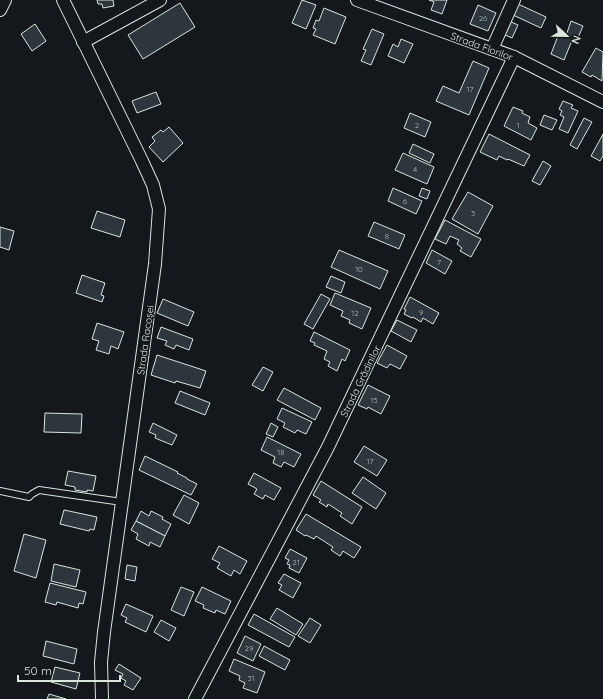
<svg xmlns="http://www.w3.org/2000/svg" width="603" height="699" font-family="Quicksand,sans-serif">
	<rect width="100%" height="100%" fill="#14181c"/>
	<!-- building -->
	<g fill="#2c363c" stroke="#d8e6dc">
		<path d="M97,0H113L114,6L103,8L102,4H98Z"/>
		<path d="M302,0L316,5L306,29L292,23Z"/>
		<path d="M429,0H447L442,14L431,10L434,2Z"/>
		<path d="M180,3L195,27L143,59L128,35Z"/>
		<path d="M518,4L546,17L541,28L513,15Z"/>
		<path d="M478,5L496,13L488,31L470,24Z"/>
		<path d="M324,8L346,17L335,44L313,35L316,29L313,28L316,20L319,21Z"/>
		<path d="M509,21L518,25L512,38L503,34Z"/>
		<path d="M571,21L583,26L577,40L573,38L564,60L551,54L559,33L566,36Z"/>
		<path d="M35,24L46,41L32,51L21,34Z"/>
		<path d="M372,29L384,34L371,65L361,61L366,50L363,49Z"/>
		<path d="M401,39L413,44L404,63L388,56L393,44L398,47Z"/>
		<path d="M596,48L603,52L602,81L592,75L591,77L582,72Z"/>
		<path d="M473,61L489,68L469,115L436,101L443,86L459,93Z"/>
		<path d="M156,92L161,104L137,113L132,101Z"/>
		<path d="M563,101L573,105L571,108L578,111L568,133L559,129L564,117L560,115L562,111L559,109Z"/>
		<path d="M513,107L523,111L522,113L530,117L528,123L537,128L531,140L504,126Z"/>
		<path d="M410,113L431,122L425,137L404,128Z"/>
		<path d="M544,115L557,120L552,130L540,125Z"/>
		<path d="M584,118L592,122L577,149L570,145Z"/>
		<path d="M169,127L183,143L163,162L149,147L155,141L152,137L161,130L163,132Z"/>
		<path d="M489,134L530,155L524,166L508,159L507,160L499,156L497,160L480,152Z"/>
		<path d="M603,134V156L600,161L591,156Z"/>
		<path d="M413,144L434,154L430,163L409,153Z"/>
		<path d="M403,153L434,167L427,184L395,170Z"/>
		<path d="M543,161L551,166L540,185L532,181Z"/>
		<path d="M393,188L422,201L416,214L388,201Z"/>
		<path d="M422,188L430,191L427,199L419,196Z"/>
		<path d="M468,192L493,206L478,234L452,219Z"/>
		<path d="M97,211L125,220L120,237L91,228Z"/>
		<path d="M445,220L481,239L471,257L460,251L462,248L457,244L459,240L450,236L446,244L435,239Z"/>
		<path d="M374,222L405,235L399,249L368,236Z"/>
		<path d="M0,227L14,231L9,250L0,247Z"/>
		<path d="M339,250L388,271L380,289L331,267Z"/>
		<path d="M432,250L452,261L445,274L426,263Z"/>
		<path d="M82,275L105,283L101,295L104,296L102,302L76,293Z"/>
		<path d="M331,276L345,282L341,293L326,287Z"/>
		<path d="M335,293L371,308L362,329L349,323L350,320L341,316L343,311L330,305Z"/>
		<path d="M321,294L330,299L313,329L304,324Z"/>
		<path d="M410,297L439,313L433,324L423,318L421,322L413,317L412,318L404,314L406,310L404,309Z"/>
		<path d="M163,299L194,312L188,326L157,313Z"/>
		<path d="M397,320L417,330L411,342L391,331Z"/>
		<path d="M97,323L124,332L118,349L111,346L109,354L96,350L99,341L92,339Z"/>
		<path d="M161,327L193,339L189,350L176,345L174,349L165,345L167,341L157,338Z"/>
		<path d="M314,332L350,350L345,361L342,359L337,371L328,366L330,362L324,359L327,351L314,345L315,343L310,341Z"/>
		<path d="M387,345L407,356L400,369L390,364L387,368L377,363Z"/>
		<path d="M157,355L206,371L200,388L176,381L175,383L151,375Z"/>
		<path d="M263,367L273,372L263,391L252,385Z"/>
		<path d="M368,385L390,396L381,414L368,407L367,409L358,405Z"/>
		<path d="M284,388L321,408L315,420L277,400Z"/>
		<path d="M180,391L210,403L205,415L175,403Z"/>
		<path d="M282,408L312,422L306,434L297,430L295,433L283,427L285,423L277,419Z"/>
		<path d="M45,413L82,414L81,433L44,432Z"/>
		<path d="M153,423L177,435L172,445L155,438L156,435L149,432Z"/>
		<path d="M271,423L278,427L273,437L266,434Z"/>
		<path d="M267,437L301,454L294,467L284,462L281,467L273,463L275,457L261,450Z"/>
		<path d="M364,446L387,460L377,476L354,462Z"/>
		<path d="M145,456L178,472L177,473L187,478V479L197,484L191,495L139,470Z"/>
		<path d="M68,471L96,476L93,491L87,490V492L75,490V487L65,485Z"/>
		<path d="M254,473L281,488L274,500L265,495L263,499L254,494L257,489L248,484Z"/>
		<path d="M363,477L386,493L376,509L352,493Z"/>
		<path d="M321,481L362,507L352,524L340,516L342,513L328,504L327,507L319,502L321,500L313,495Z"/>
		<path d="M184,495L199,503L189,524L173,515Z"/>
		<path d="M64,510L97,517L94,530L90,529L89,531L60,524Z"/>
		<path d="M141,511L149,516L151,511L163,517L162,519L171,524L165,536L136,521Z"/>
		<path d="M306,514L361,547L354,558L343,551L340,556L331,550L333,547L316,536L314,539L306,535L305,536L296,530Z"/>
		<path d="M136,521L165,536L160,547L150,542L149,546L136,539L138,534L131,530Z"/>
		<path d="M24,534L46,540L36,578L14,571Z"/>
		<path d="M219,546L247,561L240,574L234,570L231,576L217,568L220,563L212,559Z"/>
		<path d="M290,549L307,558L299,573L289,568L290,565L287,564L289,560L285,558Z"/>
		<path d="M54,564L80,570L76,587L51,581Z"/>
		<path d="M127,565L137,567L135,581L125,579Z"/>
		<path d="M284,574L301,583L293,598L279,590L282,585L278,583Z"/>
		<path d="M50,583L86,592L83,604L79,603L78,608L57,602L56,605L45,602Z"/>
		<path d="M181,587L194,592L184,616L171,610Z"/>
		<path d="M202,587L231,601L225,614L216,610L215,613L203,608L204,605L195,601Z"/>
		<path d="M126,604L153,616L146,632L125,622L127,618L121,615Z"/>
		<path d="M277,608L303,624L296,635L270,619Z"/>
		<path d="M254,614L295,637L289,647L248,625Z"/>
		<path d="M310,618L321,625L310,643L298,636Z"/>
		<path d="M161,620L176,628L169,641L154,632Z"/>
		<path d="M245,636L261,644L253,661L237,653Z"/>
		<path d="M46,641L77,649L74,664L43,656Z"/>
		<path d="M264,646L290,660L285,670L259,656Z"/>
		<path d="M234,659L265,672L257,693L243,688L245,683L239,680L240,676L229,671Z"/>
		<path d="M119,664L141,678L133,690L124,685L126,681L121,678L123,674L115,670Z"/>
		<path d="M55,667L80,673L76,689L51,682Z"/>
		<path d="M49,694L66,699H47Z"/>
	</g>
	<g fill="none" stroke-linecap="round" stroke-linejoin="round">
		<defs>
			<path id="service" d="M0,491L29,497L32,494L39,490L122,502"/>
			<g id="minor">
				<path d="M63,0L142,161L153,185L159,209L155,264L104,632L101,662L102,699"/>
				<path d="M357,0L514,57L603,102"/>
				<path d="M0,10L5,0"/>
				<path d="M83,42L160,0"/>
				<path d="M492,49L514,0"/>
				<path d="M195,699L328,447L514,57"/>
			</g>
		</defs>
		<!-- service casing -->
		<use href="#service" stroke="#d8e6dc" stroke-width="8"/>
		<!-- minor casing -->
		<use href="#minor" stroke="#d8e6dc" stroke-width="14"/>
		<!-- service -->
		<use href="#service" stroke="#14181c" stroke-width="6"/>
		<!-- minor -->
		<use href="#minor" stroke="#14181c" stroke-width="12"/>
	</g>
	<g text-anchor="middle" stroke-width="3" stroke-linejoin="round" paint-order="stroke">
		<!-- number labels -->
		<g font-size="8" fill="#adbab4">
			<text x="483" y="21">26</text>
			<text x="470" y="92">17</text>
			<text x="417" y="128">2</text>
			<text x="518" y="128">1</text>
			<text x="415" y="172">4</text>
			<text x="405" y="204">6</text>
			<text x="473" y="216">3</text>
			<text x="387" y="239">8</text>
			<text x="439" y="265">7</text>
			<text x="359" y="272">10</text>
			<text x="421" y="315">9</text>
			<text x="355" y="316">12</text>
			<text x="374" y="403">15</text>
			<text x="281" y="455">18</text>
			<text x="370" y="464">17</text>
			<text x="296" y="565">21</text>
			<text x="249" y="651">29</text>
			<text x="251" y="681">31</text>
		</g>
		<!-- street labels -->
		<g font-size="10" fill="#d8e6dc" stroke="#14181c">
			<text transform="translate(482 46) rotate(20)" y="4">Strada Florilor</text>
			<text transform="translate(145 340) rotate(-82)" y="4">Strada Racoșei</text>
			<text transform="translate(360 381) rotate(-64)" y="4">Strada Grădinilor</text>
		</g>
	</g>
	<!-- north arrow -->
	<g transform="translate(567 36) rotate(112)" stroke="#14181c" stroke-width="3" paint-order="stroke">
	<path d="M0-3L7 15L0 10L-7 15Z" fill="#d8e6dc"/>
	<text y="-6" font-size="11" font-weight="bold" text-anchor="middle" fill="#d8e6dc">N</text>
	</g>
	<!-- scale -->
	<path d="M18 675v6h102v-6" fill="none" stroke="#d8e6dc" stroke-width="2"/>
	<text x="24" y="675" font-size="12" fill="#d8e6dc" stroke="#14181c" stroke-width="3" paint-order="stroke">50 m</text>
</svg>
